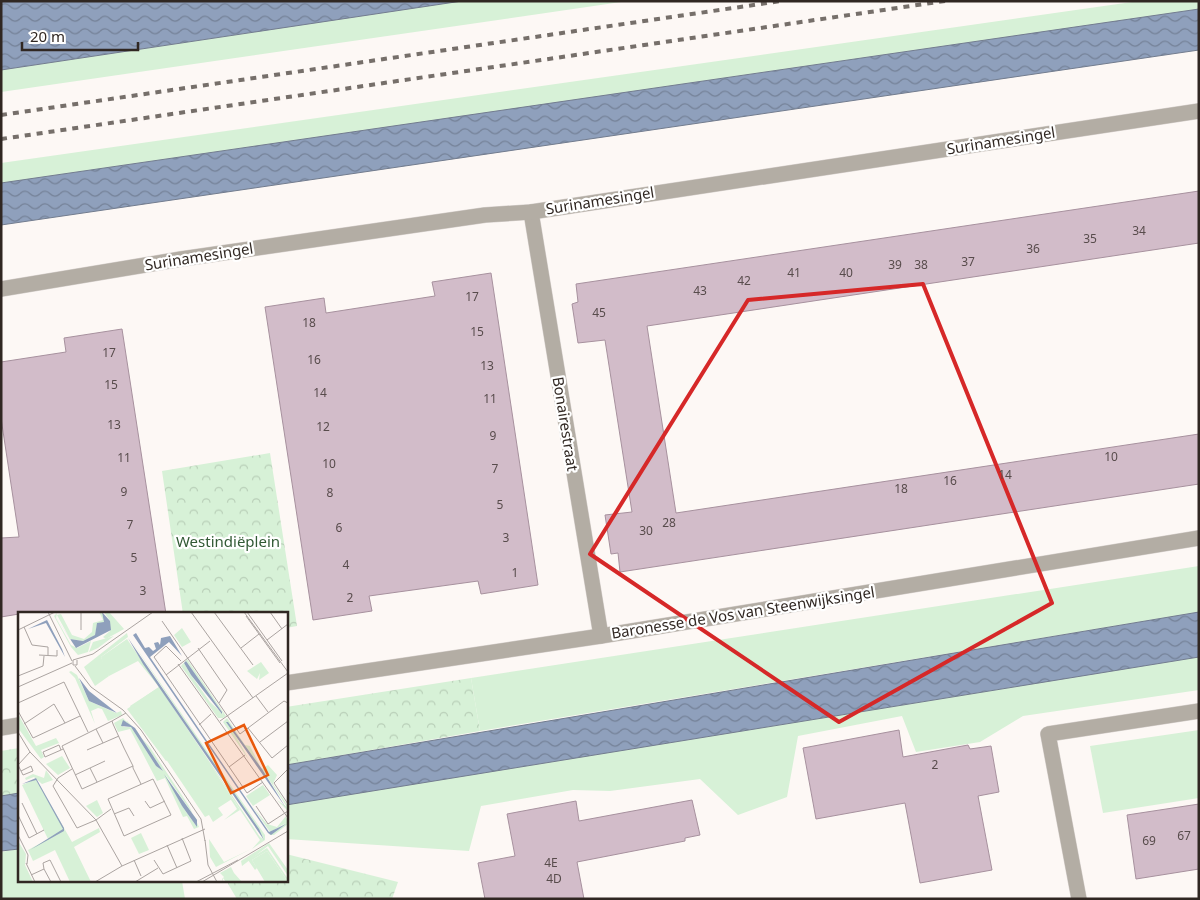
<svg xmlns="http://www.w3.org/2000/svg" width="1200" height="900" font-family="'Noto Sans',sans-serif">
	<defs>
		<pattern id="forest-crowns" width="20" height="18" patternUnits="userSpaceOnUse" patternTransform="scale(1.25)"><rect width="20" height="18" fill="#d7f1d7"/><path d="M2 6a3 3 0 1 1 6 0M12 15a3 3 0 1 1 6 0" fill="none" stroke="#b9cfb8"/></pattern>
		<pattern id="water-waves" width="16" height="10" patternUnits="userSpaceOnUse" patternTransform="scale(1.25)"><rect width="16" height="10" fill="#8fa0bc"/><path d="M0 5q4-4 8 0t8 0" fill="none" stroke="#758298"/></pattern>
	</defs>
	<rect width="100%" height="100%" fill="#fdf8f5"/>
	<!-- grass -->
	<g fill="#d7f1d7">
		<path d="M462,1H628L1,92V70Z"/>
		<path d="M1139,1H1199V9L1,183V163Z"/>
		<path d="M1199,566V612L480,731L471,678Z"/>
		<path d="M1199,657V690L1023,716L980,742L916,752L902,716L798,736L787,797L738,815L700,779L610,791L573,790L481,806L469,851L286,839V805Z"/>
		<path d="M1199,730V798L1103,813L1090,746Z"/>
		<path d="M19,849V881H182L185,899H1V852Z"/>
	</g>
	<!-- forest -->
	<g fill="url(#forest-crowns)">
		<path d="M270,453L297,626L286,628V614H183L162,471Z"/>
		<path d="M471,678L480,731L286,765V707Z"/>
		<path d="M19,748V793L1,796V751Z"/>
		<path d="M286,854L398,882L392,899H237L228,884V881H286Z"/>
	</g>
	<!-- water -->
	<g fill="url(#water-waves)" stroke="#727c8e">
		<path d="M1,1H462L1,70Z"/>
		<path d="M1199,9V50L1,225V183Z"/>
		<path d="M1199,612V657L286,805V765Z"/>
		<path d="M19,793V849L1,851V796Z"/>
	</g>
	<!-- building -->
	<g fill="#d2bcc9" stroke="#a7919e">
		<path d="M1199,191V243L647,326L676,513L1199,434V484L620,572L618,553L611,554L605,515L632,512L605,340L578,343L572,304L578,302L576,284Z"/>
		<path d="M491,273L538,585L481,594L478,581L369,596L372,611L313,620L265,307L324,298L326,313L435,296L432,282Z"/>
		<path d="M122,329L166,614H19L1,617V538L19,537L1,418V362L66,352L64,338Z"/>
		<path d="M899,730L903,757L968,745L970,749L991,746L999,792L978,796L992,870L920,883L905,803L816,819L803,748Z"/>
		<path d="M692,800L700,835L685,838V841L577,862L584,899H485L478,863L515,856L507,814L576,801L579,821Z"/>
		<path d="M1199,804V869L1136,879L1127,815Z"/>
	</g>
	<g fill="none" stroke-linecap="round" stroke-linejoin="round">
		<defs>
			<g id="street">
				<path d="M531,212L601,636"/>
				<path d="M1,289L181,259L485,215L531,212L1199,111"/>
				<path d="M286,683L601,636L1199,538"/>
				<path d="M1,728L19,725"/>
				<path d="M1079,899L1048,734L1199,711"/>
			</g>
		</defs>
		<!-- street casing -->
		<use href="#street" stroke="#d8d2cf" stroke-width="16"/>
		<!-- street -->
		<use href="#street" stroke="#b3ada4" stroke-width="15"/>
		<!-- rail -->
		<g stroke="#766f6a" stroke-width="4" stroke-dasharray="6 6" stroke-linecap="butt">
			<path d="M1,115L781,1"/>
			<path d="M1,139L945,1"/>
		</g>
	</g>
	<!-- marked area -->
	<path fill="none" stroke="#d62828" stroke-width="4" stroke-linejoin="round" d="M923,284L1052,603L839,722L590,554L748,300Z"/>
	<g text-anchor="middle" stroke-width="4.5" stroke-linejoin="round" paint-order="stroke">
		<!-- number labels -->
		<g font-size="12" fill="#584c4c">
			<text x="1139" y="235">34</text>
			<text x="1090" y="243">35</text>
			<text x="1033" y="253">36</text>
			<text x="968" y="266">37</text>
			<text x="895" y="269">39</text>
			<text x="921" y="269">38</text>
			<text x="794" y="277">41</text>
			<text x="846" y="277">40</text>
			<text x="744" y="285">42</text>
			<text x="700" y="295">43</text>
			<text x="472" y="301">17</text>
			<text x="599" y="317">45</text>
			<text x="309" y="327">18</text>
			<text x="477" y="336">15</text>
			<text x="109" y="357">17</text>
			<text x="314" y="364">16</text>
			<text x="487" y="370">13</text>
			<text x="111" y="389">15</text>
			<text x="320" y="397">14</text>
			<text x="490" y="403">11</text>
			<text x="114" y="429">13</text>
			<text x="323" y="431">12</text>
			<text x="493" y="440">9</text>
			<text x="1111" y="461">10</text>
			<text x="124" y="462">11</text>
			<text x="329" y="468">10</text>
			<text x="495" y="473">7</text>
			<text x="1005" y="479">14</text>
			<text x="950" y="485">16</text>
			<text x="901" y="493">18</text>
			<text x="124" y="496">9</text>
			<text x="330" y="497">8</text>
			<text x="500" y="509">5</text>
			<text x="669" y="527">28</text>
			<text x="130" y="529">7</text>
			<text x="339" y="532">6</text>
			<text x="646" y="535">30</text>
			<text x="506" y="542">3</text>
			<text x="134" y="562">5</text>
			<text x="346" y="569">4</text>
			<text x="515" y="577">1</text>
			<text x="143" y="595">3</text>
			<text x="350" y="602">2</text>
			<text x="935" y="769">2</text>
			<text x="1184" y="840">67</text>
			<text x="1149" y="845">69</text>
			<text x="551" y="867">4E</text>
			<text x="554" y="883">4D</text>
		</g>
		<!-- street labels -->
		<g font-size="15" fill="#302722" stroke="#fff">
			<text transform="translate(1001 141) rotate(-9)" y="5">Surinamesingel</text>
			<text transform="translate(600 201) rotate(-9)" y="5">Surinamesingel</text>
			<text transform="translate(199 257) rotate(-9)" y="5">Surinamesingel</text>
			<text transform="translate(565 424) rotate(81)" y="5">Bonairestraat</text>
			<text transform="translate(743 613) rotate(-9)" y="5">Baronesse de Vos van Steenwijksingel</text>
		</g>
		<!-- park labels -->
		<g font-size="15" fill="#315934" stroke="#fff">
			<text x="228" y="547">Westindiëplein</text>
		</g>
	</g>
	<!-- overview -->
	<g transform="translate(18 612)">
		<rect width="270" height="270" fill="#fdf8f5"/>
		<path d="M39,1L38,6L53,33L59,36L73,29L70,40L60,43L53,35L36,4ZM111,19L251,223L268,211L252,220L234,194L249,212L259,215L268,204L270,212L256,223H251ZM96,24L80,36L71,40L75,30ZM110,24L247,223V228L234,237L242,228L192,152L214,187L200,196L205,203L195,210L191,203L187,205L112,94L141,75L120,49L91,64L87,58L83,45L109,27L242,225L246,227ZM169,47L208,104L205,106H200L163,54ZM168,49L204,100L205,102L192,90L173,63L166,51ZM243,50L251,61L241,68L242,61L239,67L229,59ZM53,59L59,63L71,89L98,101L103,99L104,103L90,109L84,97L80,96L73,99L77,112L57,66L51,60ZM0,102L18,134L38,126L41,131L23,138L26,145L23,147L0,116ZM105,106L131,134L171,194L181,215L176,217L169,204L165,205L147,166L139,169L112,117L100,120L96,111ZM109,109L119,119L145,159L138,154L113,115H105ZM147,162L179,208V215L164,194ZM209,106L227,133L232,134L243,156L210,110L231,148L205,110ZM44,144L52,156L40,163L28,152ZM250,153L259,163L255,172L270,194V199L259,188L269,195L244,157ZM79,188L85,201L79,205L68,194ZM123,221L131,238L121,242L113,226ZM191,227L206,250L233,237L198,255L192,245ZM251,231L270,258V264L250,234L224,254L223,249ZM249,239L270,270H247L234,248ZM213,255L216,261L224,270H208L205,266V270L204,267L206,265L202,261Z" fill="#d7f1d7" fill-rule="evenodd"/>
		<path d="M81,0H84L87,10L79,13L77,23L65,29L52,27L39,3L43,2L54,23L66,27L74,20L75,11L85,8ZM86,0H91L106,17L88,27L85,25L92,19V9ZM164,16L173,30L164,35L156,23ZM109,21L110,25L83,45L91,64L77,74L66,55ZM141,75L222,198L206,208L219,197L142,80L117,95L116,99L150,148L148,149L109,97ZM28,158L35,168L24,172L16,165L8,168L7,166L15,162L26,166ZM18,167L54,230L81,216L82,220L56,235L73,270H52L37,238L15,249L10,238L30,227L4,173ZM0,229L8,242L7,253L15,270H0ZM249,236L270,267V270L249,239L234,248L239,256L237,258L230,248Z" fill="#d7f1d7"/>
		<path d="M245,173L252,183L235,194L228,184Z" fill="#d7f1d7"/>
		<path d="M84,0L92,9L93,18L58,36L37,4L52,27L65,29L77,23L79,11L86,10ZM29,8L44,37L47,45L28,11L10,17ZM118,21L127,36L131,35L135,39L138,37L136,31L140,30L142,33L143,26L152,24L164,44L151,30L132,45L251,220L268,212L253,223L250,221L115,23ZM110,26L241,217L246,228L125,52ZM168,49L204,100V102L173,63L166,51ZM61,66L71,79L99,101L71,89ZM105,108L117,116L145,159L138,154L113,115L103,114ZM208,110H210L244,157L268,196ZM146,162L179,208V215L164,194ZM18,166L46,216V219L12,238L45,217L18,168L4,172Z" fill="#8fa0bc"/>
		<path fill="none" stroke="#aba4a1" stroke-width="1" d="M30,0L54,49M173,0L235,86M196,0L235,53M226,0L270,60M229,0L264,49M252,0L264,17M228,4L262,51M144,9L222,122L266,89L270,91M6,15L14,33L30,35V43M0,18L37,0M63,18V0M249,28L270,12M180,36L209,78L201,91M223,36L241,22M21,43L39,44V38M59,48V53H55V48L75,42L135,0M163,49L148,34L136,45L229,181L245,170M160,52L270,206M57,54L73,75L105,98L123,118L183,207L187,229M148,63L192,29M0,64L25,54L26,44M0,75L54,51M238,84L250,100M0,91L46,70L70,120M0,99L15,126L62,104M94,109L108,101M202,109L270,61M6,112L36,92L47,111M181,113L193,102M230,116L254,146L270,133M0,120L12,140L78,208L104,254M242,130L270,109M85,131L101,124M43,138L41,133L25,140L27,145L43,138L45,137M69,138L85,131L78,117M0,153L5,163L15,159L13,154L3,159M0,153L12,140M115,154L64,177L44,134L94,109L95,112L106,136L115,154V156L123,172M211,155L227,143M72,156L79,170M54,157L40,166L35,174L59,216L78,208L93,197M270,157L256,171L270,192M57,163L87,149M135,167L153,203L106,224L90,187ZM127,189L132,196L147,189M4,191L19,222M238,194L250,212L270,199M96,202L111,196L116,204M0,203L11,226L26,218M0,223L10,243L9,252M187,228L190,253L199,270M149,233L159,256M116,248L123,264M136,248L145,262L173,249L164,226M8,251L17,270M26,257L25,251L32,248L43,270M13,263L26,257L33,270M77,270L104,254L187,217M117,270L140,256M178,270L220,248M184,270L270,219"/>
		<path fill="#e8590c" fill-opacity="0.15" stroke="#e8590c" stroke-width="2.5" d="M226,113L250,163L213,181L188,131Z"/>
		<rect width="270" height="270" fill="none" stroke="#302722" stroke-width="2.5"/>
	</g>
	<!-- border -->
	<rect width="1200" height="900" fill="none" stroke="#302722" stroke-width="5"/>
	<!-- scale -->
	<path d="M22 42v8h116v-8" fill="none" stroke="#302722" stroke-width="2.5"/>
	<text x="30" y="42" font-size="15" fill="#302722" stroke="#ffffff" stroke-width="4" paint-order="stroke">20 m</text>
</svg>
